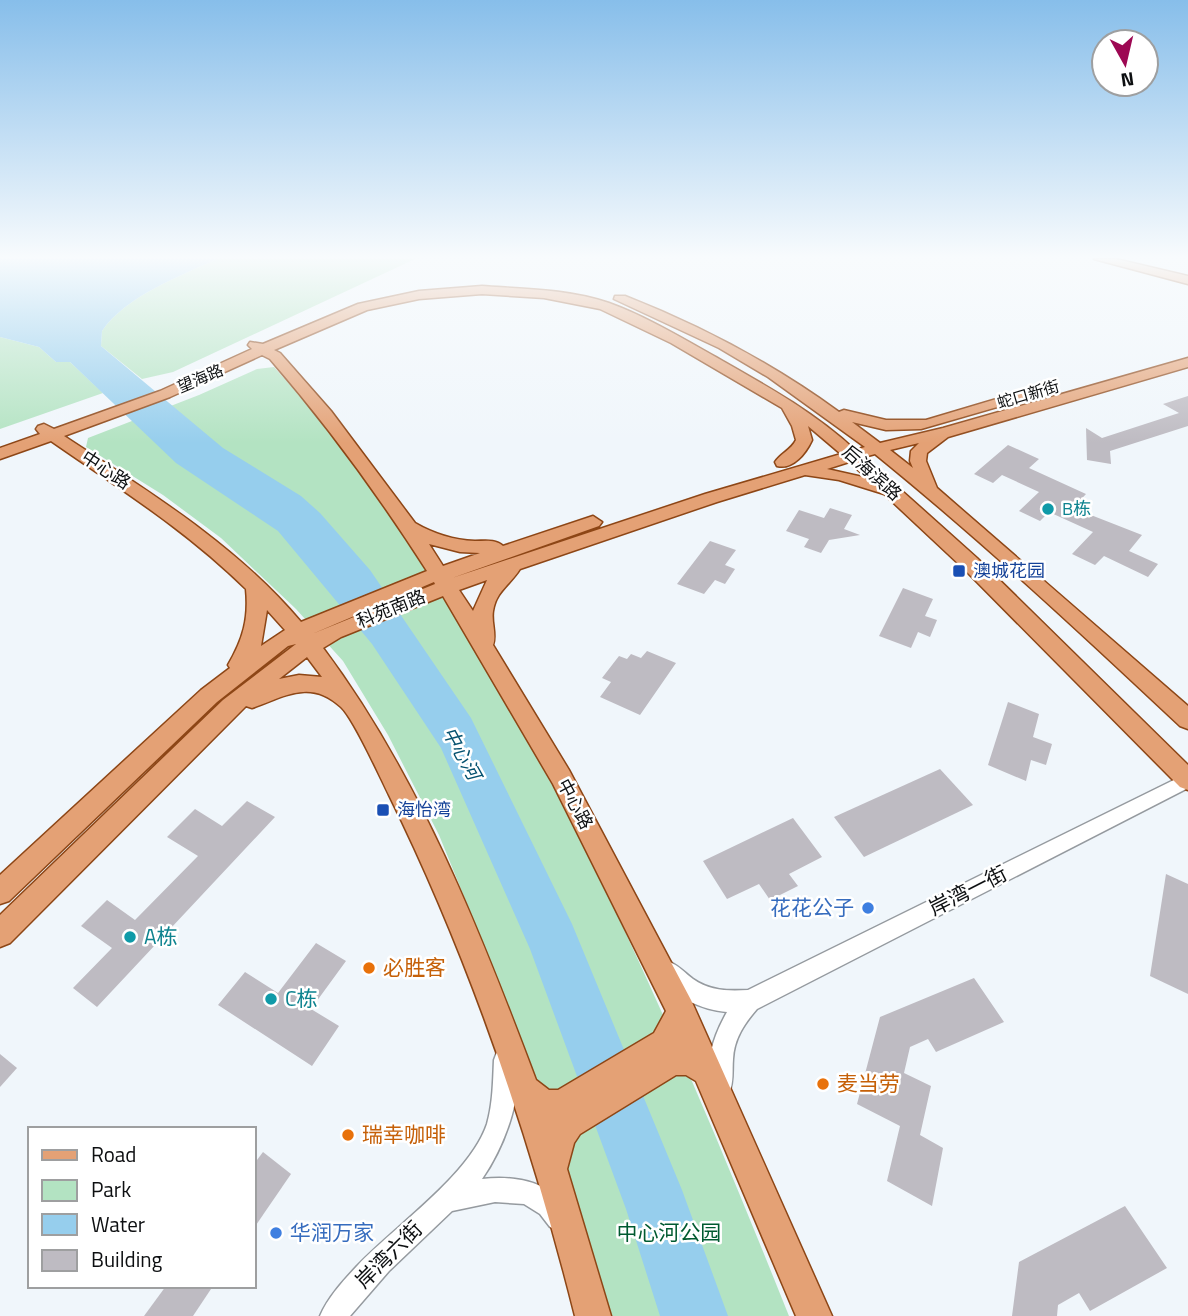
<svg xmlns="http://www.w3.org/2000/svg" width="1188" height="1316" font-family="'Titillium Web','Noto Sans SC',sans-serif">
	<rect width="100%" height="100%" fill="#f0f6fb"/>
	<!-- green -->
	<g fill="#b3e3c2">
		<path d="M217,259H415L173,372L142,379L101,346L102,331C126,296 178,277 217,259Z"/>
		<path d="M0,337L39,347L56,362H70L103,393L0,429Z"/>
		<path d="M274,367C360,461 428,569 491,679C518,727 547,773 572,822C653,983 722,1149 789,1316H610L574,1190L492,965L439,835L388,735L343,661L296,609L221,538L163,495L86,447L88,438L199,395L257,369Z"/>
	</g>
	<!-- water -->
	<path fill="#96ceed" d="M0,259H217C178,277 126,296 102,331L101,346L223,448L301,496L320,513L370,570L471,718L572,924L682,1190L728,1316H660L626,1209L530,949L441,748L372,644L278,531L176,463L70,362H56L39,347L0,337Z"/>
	<!-- building -->
	<g fill="#bebbc2">
		<path d="M1188,396V426L1110,451L1111,464L1087,460L1086,428L1102,438L1179,413L1163,404Z"/>
		<path d="M1008,445L1039,459L1029,468L1086,494L1073,508L1142,535L1129,551L1158,564L1148,577L1104,556L1095,565L1072,554L1093,532L1049,512L1040,521L1019,511L1039,492L1002,475L993,483L974,474Z"/>
		<path d="M830,508L852,515L844,529L860,535L829,540L821,553L804,547L809,539L786,531L799,510L824,518Z"/>
		<path d="M710,541L736,550L725,565L735,569L725,584L715,580L704,594L677,584Z"/>
		<path d="M903,588L933,599L925,616L937,620L930,637L918,632L911,648L879,636Z"/>
		<path d="M647,651L676,663L640,715L600,697L611,682L602,678L619,656L627,659L631,654L641,658Z"/>
		<path d="M1008,702L1039,714L1033,737L1052,744L1046,765L1031,760L1026,781L988,765Z"/>
		<path d="M940,769L973,805L864,857L834,817Z"/>
		<path d="M247,801L275,817L97,1007L73,988L112,948L81,926L107,900L135,920L198,856L167,837L195,809L222,826Z"/>
		<path d="M793,818L822,857L789,874L798,886L770,900L759,884L727,899L703,861Z"/>
		<path d="M1166,874L1188,884V994L1150,976Z"/>
		<path d="M316,943L346,961L311,1009L339,1026L312,1066L218,1005L245,972L278,993Z"/>
		<path d="M974,978L1004,1022L936,1052L928,1039L910,1047L904,1073L931,1086L920,1135L943,1148L932,1206L887,1181L900,1126L857,1104L880,1017Z"/>
		<path d="M0,1054L17,1068L0,1087Z"/>
		<path d="M263,1152L291,1174L254,1228V1164Z"/>
		<path d="M1125,1206L1167,1268L1090,1311L1079,1293L1058,1305L1057,1316H1012L1019,1262Z"/>
		<path d="M166,1286H213L193,1316H144Z"/>
	</g>
	<g fill="none" stroke-linecap="round" stroke-linejoin="round">
		<defs>
			<g id="minor">
				<path d="M1188,773V788L757,1009C744,1024 734,1039 733,1059C732,1071 734,1082 729,1093L721,1097L713,1093C702,1067 714,1035 727,1012C703,1010 670,997 659,973L663,966L670,962C679,966 685,973 693,979C710,991 728,991 748,990Z"/>
				<path d="M505,1049L513,1052C528,1089 503,1149 482,1179C516,1175 557,1182 572,1218L568,1227L559,1231L550,1227L540,1214L524,1204L495,1202L452,1211L389,1271L350,1316H320C328,1297 344,1280 358,1265C395,1226 470,1175 487,1124C493,1103 493,1081 494,1060L497,1052Z"/>
			</g>
			<g id="major">
				<path d="M1094,259H1116L1188,276V284Z"/>
				<path d="M482,286C523,289 569,289 609,303C645,316 680,337 714,356C763,384 813,411 855,450L865,447L768,377L719,348L614,299L615,296H625C701,326 772,363 839,412L844,410L886,420H926L1030,389L1037,393L1035,396L921,429L886,430L852,422L880,443L943,428L1188,358V367L948,437L927,453L926,461L937,488L1188,706V729L1180,726C1081,633 981,540 875,454L864,457L977,558L1188,765V790L1180,787L963,568L884,494L839,480L805,475L717,502L520,569C510,585 496,591 493,611C491,622 497,635 493,645L569,770L691,1000L832,1316H796L696,1081L686,1075H676L580,1134L574,1143L567,1169L611,1316H575C530,1137 471,961 389,795C380,777 354,719 341,707C310,678 284,697 252,708L246,706L10,943L0,947V915L223,700L296,644L288,646L217,702L9,901L0,904V875L201,690L230,668L228,665C243,639 249,619 246,589C185,529 120,489 51,441L0,459V448L40,434L36,429L38,426L44,424L54,429L160,391L252,349L248,345L250,342L263,344L358,304L419,291ZM482,294L544,298L600,309L671,343L782,408L792,426L796,440C791,450 781,453 775,462L777,466C793,470 806,453 812,440L808,426L841,454L705,494L452,578L599,526L602,522L593,516L503,546C495,539 486,541 475,541C453,540 434,534 415,523L331,411L280,353L274,350L367,310L419,299ZM262,355L270,359C328,426 379,496 427,571L301,622C235,544 149,492 64,436L170,397ZM919,443L911,451L910,461L913,468L890,450ZM849,462L867,478L827,469ZM429,544L460,552L480,553L443,566ZM487,580L473,611L459,590ZM434,582L435,584L312,634ZM443,596L553,784L666,1011L654,1033L558,1090H549L536,1080C480,931 419,776 323,648L341,637ZM267,610L285,630L261,646ZM307,657L322,677L299,675L279,679Z"/>
			</g>
		</defs>
		<!-- minor casing -->
		<use href="#minor" stroke="#959a9f" stroke-width="3"/>
		<!-- major casing -->
		<use href="#major" stroke="#8d4616" stroke-width="3"/>
		<!-- minor -->
		<use href="#minor" fill="#fff" fill-rule="evenodd"/>
		<!-- major -->
		<use href="#major" fill="#e4a175" fill-rule="evenodd"/>
	</g>
	<!-- sky -->
	<linearGradient id="sky" x2="0" y2="1"><stop stop-color="#87beea"/><stop offset="0.58" stop-color="#f8fbfd"/><stop offset="1" stop-color="#f8fbfd" stop-opacity="0"/></linearGradient>
	<rect width="1188" height="443" fill="url(#sky)"/>
	<!-- markers -->
	<g fill="#0f9aa8" stroke="#fff" stroke-width="2.5">
		<circle cx="1048" cy="509" r="7"/>
		<circle cx="130" cy="937" r="7"/>
		<circle cx="271" cy="999" r="7"/>
	</g>
	<g fill="#1a4fb4" stroke="#fff" stroke-width="2.5">
		<rect x="952" y="564" width="14" height="14" rx="3.5"/>
		<rect x="376" y="803" width="14" height="14" rx="3.5"/>
	</g>
	<g fill="#3f7fe0" stroke="#fff" stroke-width="2.5">
		<circle cx="868" cy="908" r="7"/>
		<circle cx="276" cy="1233" r="7"/>
	</g>
	<g fill="#e8710a" stroke="#fff" stroke-width="2.5">
		<circle cx="369" cy="968" r="7"/>
		<circle cx="823" cy="1084" r="7"/>
		<circle cx="348" cy="1135" r="7"/>
	</g>
	<g text-anchor="middle" stroke-width="5" stroke-linejoin="round" paint-order="stroke">
		<!-- far-street labels -->
		<g font-size="16" fill="#0d0f11" stroke="#fff">
			<text transform="translate(200 378) rotate(-23)" y="6">望海路</text>
			<text transform="translate(1028 394) rotate(-16)" y="6">蛇口新街</text>
		</g>
		<!-- street labels -->
		<g font-size="18" fill="#0d0f11" stroke="#fff">
			<text transform="translate(106 470) rotate(33)" y="6">中心路</text>
			<text transform="translate(872 473) rotate(42)" y="6">后海滨路</text>
			<text transform="translate(391 609) rotate(-22)" y="6">科苑南路</text>
			<text transform="translate(575 804) rotate(62)" y="6">中心路</text>
		</g>
		<!-- culture labels -->
		<g font-size="18" fill="#0d838f" stroke="#fff" text-anchor="start">
			<text x="1062" y="515">B栋</text>
		</g>
		<!-- transit labels -->
		<g font-size="18" fill="#164399" stroke="#fff" text-anchor="start">
			<text x="973" y="577">澳城花园</text>
			<text x="397" y="816">海怡湾</text>
		</g>
		<!-- water labels -->
		<g font-size="19" font-style="italic" fill="#04516f" stroke="#fff">
			<text transform="translate(462 753) rotate(61)" y="7">中心河</text>
		</g>
		<!-- near-street labels -->
		<g font-size="21" fill="#0d0f11" stroke="#fff">
			<text transform="translate(968 891) rotate(-27)" y="7">岸湾一街</text>
			<text transform="translate(389 1255) rotate(-45)" y="7">岸湾六街</text>
		</g>
		<!-- near-shop labels -->
		<g font-size="21" fill="#366cbe" stroke="#fff" text-anchor="end">
			<text x="854" y="915">花花公子</text>
			<text x="290" y="1240" text-anchor="start">华润万家</text>
		</g>
		<!-- near-culture labels -->
		<g font-size="21" fill="#0d838f" stroke="#fff" text-anchor="start">
			<text x="144" y="944">A栋</text>
			<text x="285" y="1006">C栋</text>
		</g>
		<!-- near-food labels -->
		<g font-size="21" fill="#c56008" stroke="#fff" text-anchor="start">
			<text x="383" y="975">必胜客</text>
			<text x="837" y="1091">麦当劳</text>
			<text x="362" y="1142">瑞幸咖啡</text>
		</g>
		<!-- near-park labels -->
		<g font-size="21" fill="#005a30" stroke="#fff">
			<text x="669" y="1240">中心河公园</text>
		</g>
	</g>
	<!-- legend -->
	<rect x="28" y="1127" width="228" height="161" fill="#ffffff" stroke="#9e9fa0" stroke-width="2"/>
	<rect x="42" y="1150" width="35" height="10" fill="#e4a175" stroke="#9e9fa0" stroke-width="2"/>
	<text x="91" y="1162" font-size="21" fill="#0d0f11">Road</text>
	<rect x="42" y="1180" width="35" height="21" fill="#b3e3c2" stroke="#9e9fa0" stroke-width="2"/>
	<text x="91" y="1197" font-size="21" fill="#0d0f11">Park</text>
	<rect x="42" y="1214" width="35" height="21" fill="#96ceed" stroke="#9e9fa0" stroke-width="2"/>
	<text x="91" y="1232" font-size="21" fill="#0d0f11">Water</text>
	<rect x="42" y="1250" width="35" height="21" fill="#bebbc2" stroke="#9e9fa0" stroke-width="2"/>
	<text x="91" y="1267" font-size="21" fill="#0d0f11">Building</text>
	<!-- north arrow -->
	<g transform="translate(1125 63) rotate(172)"><circle r="33" fill="#ffffff" stroke="#9e9fa0" stroke-width="2"/>
	<path d="M0-5L12 26L0 18L-12 26Z" fill="#9d0853"/>
	<text y="-10" font-size="19" font-weight="bold" text-anchor="middle" fill="#0d0f11">N</text>
	</g>
</svg>
